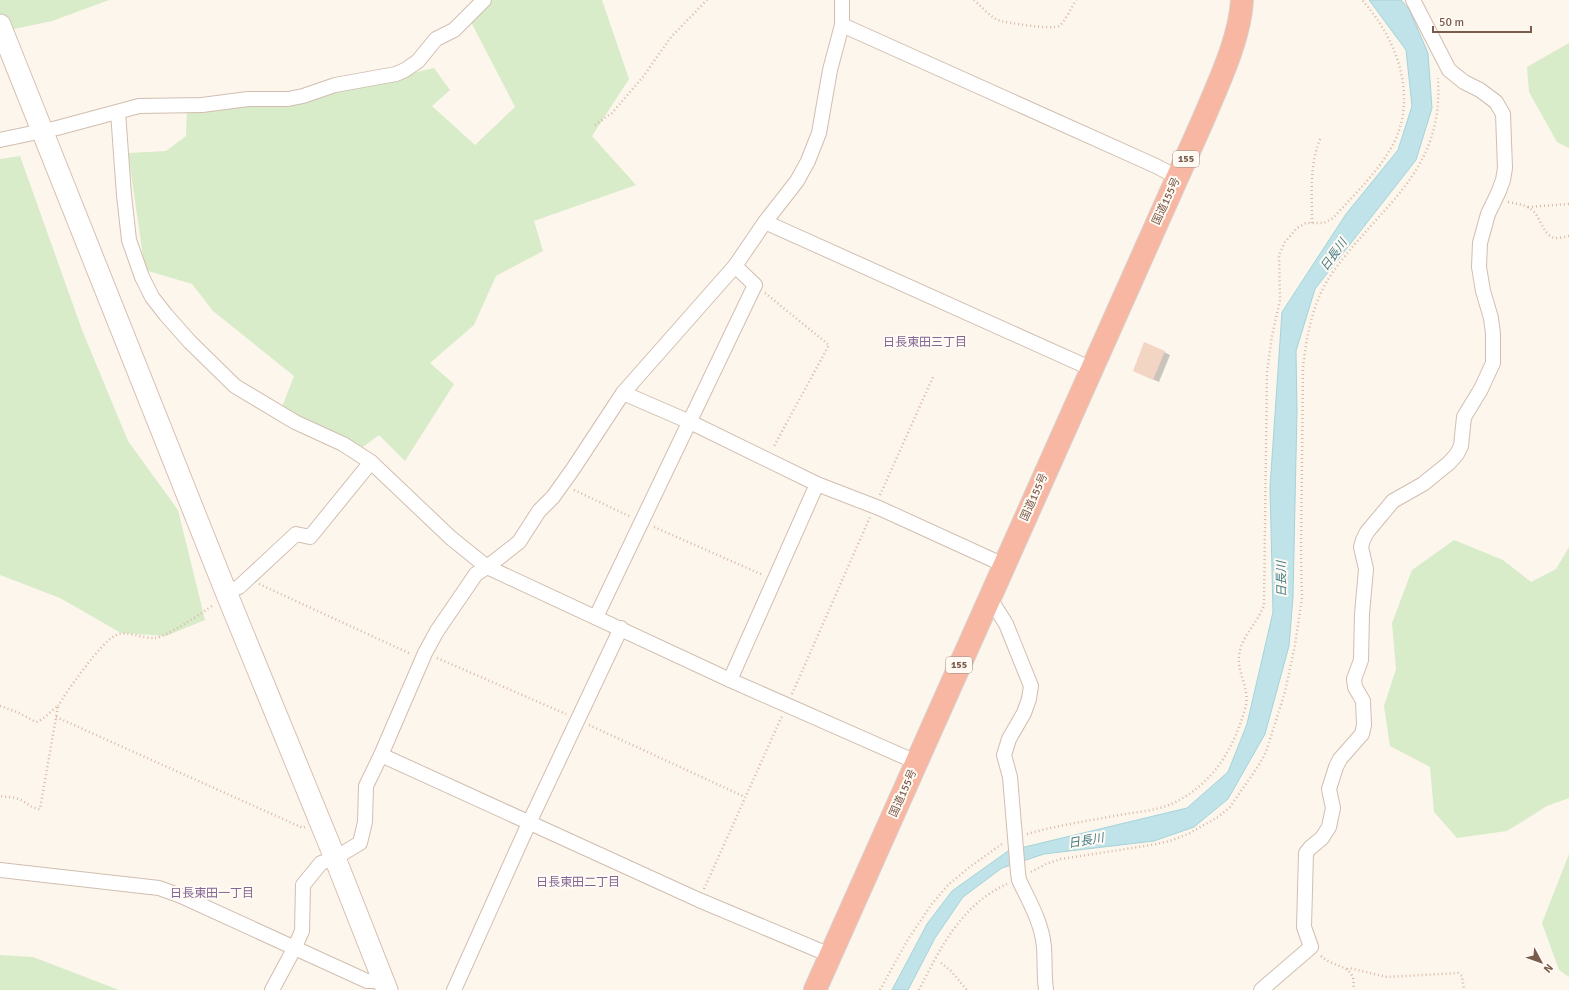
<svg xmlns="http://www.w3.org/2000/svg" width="1569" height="990" viewBox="0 0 1569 990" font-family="Signika,'Noto Sans JP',sans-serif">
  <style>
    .green { fill: #d8ecc9 }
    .water { fill: #bfe3e8; stroke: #a5d3da }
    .shadow { fill: #0003 }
    .building { fill: #f3d5c3 }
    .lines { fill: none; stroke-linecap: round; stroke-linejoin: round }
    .street-casing { stroke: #d1beb0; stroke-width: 16 }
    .secondary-casing { stroke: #d6c0b0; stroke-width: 23 }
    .highway-casing { stroke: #dad1cd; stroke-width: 24 }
    .path { stroke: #d9b8a5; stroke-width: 2.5; stroke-dasharray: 1 3; stroke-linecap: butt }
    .street { stroke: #fff; stroke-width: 14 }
    .secondary { stroke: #fff; stroke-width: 21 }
    .highway { stroke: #f7b7a3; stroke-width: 22 }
    .labels { text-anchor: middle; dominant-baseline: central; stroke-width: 4; stroke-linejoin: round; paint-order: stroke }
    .shield { fill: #fffaf3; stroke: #a28b7f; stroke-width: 1 }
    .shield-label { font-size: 10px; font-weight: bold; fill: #7a5c4d }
    .street-label { font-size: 11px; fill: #7a5c4d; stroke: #fffaf3 }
    .water-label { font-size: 12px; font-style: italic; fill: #437c86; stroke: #fffaf3 }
    .neighbourhood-label { font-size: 12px; fill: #846695; stroke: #fffaf3 }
  </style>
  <rect width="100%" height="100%" fill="#fdf6ec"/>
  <g class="green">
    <polygon points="0,0 109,0 52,21 0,32"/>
    <polygon points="492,0 602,0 629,79 592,136 636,185 534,221 543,251 496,276 474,325 430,363 454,384 405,461 379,435 363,447 282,407 294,376 213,311 192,284 145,270 128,153 166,151 186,136 187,107 305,98 434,68 450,90 432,106 475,145 515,107 471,22"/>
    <polygon points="1569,43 1569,148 1557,142 1529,92 1527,67"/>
    <polygon points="20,156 82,330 128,441 178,510 205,620 166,636 121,633 60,598 0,575 0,159"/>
    <polygon points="1454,540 1503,560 1531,582 1556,569 1569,547 1569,798 1547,806 1507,831 1457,838 1434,812 1430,767 1390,746 1384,706 1396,669 1392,623 1412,570"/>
    <polygon points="1569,854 1569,977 1559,970 1542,923"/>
    <polygon points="0,955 33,957 119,990 0,990"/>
  </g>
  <polygon class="water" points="1369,0 1401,0 1409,9 1428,53 1432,108 1416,160 1315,289 1296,351 1297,410 1293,597 1289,646 1265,734 1228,799 1194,827 1154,841 1044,854 1002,868 963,897 935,938 908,990 892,990 927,924 952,891 1008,851 1187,808 1228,772 1247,724 1273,612 1270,487 1282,312 1346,214 1398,150 1412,106 1406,50"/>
  <polygon class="shadow" points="1164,352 1170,355 1159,382 1134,371"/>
  <polygon class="building" points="1144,342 1165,351 1153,380 1133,371"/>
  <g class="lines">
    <g class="street-casing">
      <g id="street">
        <polyline points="842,25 1156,166 1177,177"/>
        <polyline points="118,112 124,195 129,240 142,277 152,297 166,315 190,342 235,386 295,422 343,444 371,462 451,538 487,567 730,680 916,762"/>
        <polyline points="0,140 57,128 139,106 202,105 248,99 288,99 303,96 335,85 396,74 405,70 418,61 436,39 454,30 484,0"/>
        <polyline points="765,222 1092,369"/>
        <polyline points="623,393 690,422 817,484 879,508 1004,565"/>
        <polyline points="226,592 239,587 296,534 310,537 371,462"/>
        <path d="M989 597 1006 624 1031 686 1029 699 1024 713 1009 739 1004 755 1010 777 1018 873 1019 880C1029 901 1042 923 1044 947 1045 961 1044 976 1046 990"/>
        <polyline points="596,617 755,285 735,266"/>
        <polyline points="730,680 817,484"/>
        <polyline points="381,755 699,900 830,955"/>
        <polyline points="0,870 159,888 181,896 367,981 384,981"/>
        <polyline points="272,990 294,949 302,931 303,885 321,863 335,858 360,843 365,822 366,786 381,755 425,653 437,631 476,574 487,567 519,542 539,511 553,497 573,469 623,393 735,266 765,222 797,181 808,161 819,133 830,70 842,25 842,0"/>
        <polyline points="454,990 529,823 621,628"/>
        <polyline points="1261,990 1311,947 1304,927 1306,853 1310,848 1322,838 1329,827 1333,808 1329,789 1336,767 1340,759 1362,734 1364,725 1363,701 1355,687 1354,679 1361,660 1362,614 1366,569 1361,547 1363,540 1367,532 1393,501 1423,484 1449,463 1457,454 1461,446 1464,417 1481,389 1493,363 1493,334 1491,318 1483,291 1479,267 1480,243 1488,214 1499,191 1503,180 1505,168 1503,114 1496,102 1480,90 1464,82 1449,70 1413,0"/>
      </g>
    </g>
    <g class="secondary-casing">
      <polyline id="secondary" points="0,25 226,592 335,858 387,990"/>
    </g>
    <g class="highway-casing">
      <path id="highway" d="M815 990 1203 120C1218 84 1240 39 1242 0"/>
    </g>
    <g class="path">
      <path d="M974 0C981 6 989 16 998 20 1006 23 1053 30 1059 26 1065 22 1072 6 1076 0"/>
      <polyline points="595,125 612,113 643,77 671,37 707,0"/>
      <path d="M1508 202C1517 204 1525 204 1532 210 1541 217 1543 237 1556 238 1560 238 1565 237 1569 236"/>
      <polyline points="1528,207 1569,204"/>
      <path d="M1312 223C1312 194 1309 164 1321 137"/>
      <polyline points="765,293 829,345 773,448"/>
      <polyline points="574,490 631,517"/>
      <polyline points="880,495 933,377"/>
      <polyline points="654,527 763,575"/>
      <polyline points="259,584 411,654"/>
      <polyline points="437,658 566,714"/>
      <polyline points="792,694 870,517"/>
      <path d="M0 706 17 712 36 722C44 720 50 711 58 706L40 809C32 809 26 802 19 799 13 797 6 797 0 796"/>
      <path d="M58 706C67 691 101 642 116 635 125 630 144 639 155 638 164 638 204 612 213 605"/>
      <polyline points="56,717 303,828 305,827"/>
      <polyline points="589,725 745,797"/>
      <path d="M1027 834C1059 825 1092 820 1125 814 1139 812 1156 810 1169 805 1211 787 1233 751 1245 709 1251 690 1237 674 1239 656 1241 636 1258 623 1264 605L1267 372 1272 336 1280 300 1279 255 1285 242 1297 228 1306 223H1324L1333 218C1353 196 1375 175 1390 150 1420 100 1398 40 1362 0"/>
      <path d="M1031 872 1046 864 1061 859 1151 845 1170 841 1188 834 1218 817 1230 807 1259 765 1266 752 1285 692 1295 645 1302 598 1301 554 1303 367C1307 333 1313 300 1333 272 1381 204 1444 173 1438 78"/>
      <polyline points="704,889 782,716"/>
      <path d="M1321 956C1335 969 1358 964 1353 990"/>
      <polyline points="941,963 951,971 967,990"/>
      <polyline points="1347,969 1349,968 1387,977 1458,973 1462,976 1464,990"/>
      <polyline points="880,990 907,941 931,905 948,885 971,866 1002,844"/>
      <path d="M919 990C940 948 962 904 1007 884"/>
    </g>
    <use href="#street" class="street"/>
    <use href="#secondary" class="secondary"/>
    <use href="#highway" class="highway"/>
  </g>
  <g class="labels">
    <g class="shield">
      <rect x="1173" y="151" width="26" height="16" rx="3"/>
      <rect x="946" y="657" width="26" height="16" rx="3"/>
    </g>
    <g class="shield-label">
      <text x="1186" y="159">155</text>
      <text x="959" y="665">155</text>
    </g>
    <g class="street-label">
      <text transform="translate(1166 201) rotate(-65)">国道155号</text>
      <text transform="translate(1034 497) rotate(-66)">国道155号</text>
      <text transform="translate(903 793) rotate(-66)">国道155号</text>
    </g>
    <g class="water-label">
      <text transform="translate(1334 255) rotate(-54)">日長川</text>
      <text transform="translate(1282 579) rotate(-91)">日長川</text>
      <text transform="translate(1086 841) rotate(-10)">日長川</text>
    </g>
    <g class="neighbourhood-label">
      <text x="925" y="342">日長東田三丁目</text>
      <text x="578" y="882">日長東田二丁目</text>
      <text x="212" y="893">日長東田一丁目</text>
    </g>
  </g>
  <g transform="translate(1541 962) rotate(131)" stroke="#fffaf3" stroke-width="3" paint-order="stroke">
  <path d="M0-3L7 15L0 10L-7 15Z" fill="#7a5c4d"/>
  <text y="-6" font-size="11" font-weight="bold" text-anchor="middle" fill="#7a5c4d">N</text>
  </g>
  <path d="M1433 26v6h98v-6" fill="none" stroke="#7a5c4d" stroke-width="2"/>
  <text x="1439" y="26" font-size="12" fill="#7a5c4d" stroke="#fffaf3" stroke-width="3" paint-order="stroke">50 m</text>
</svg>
